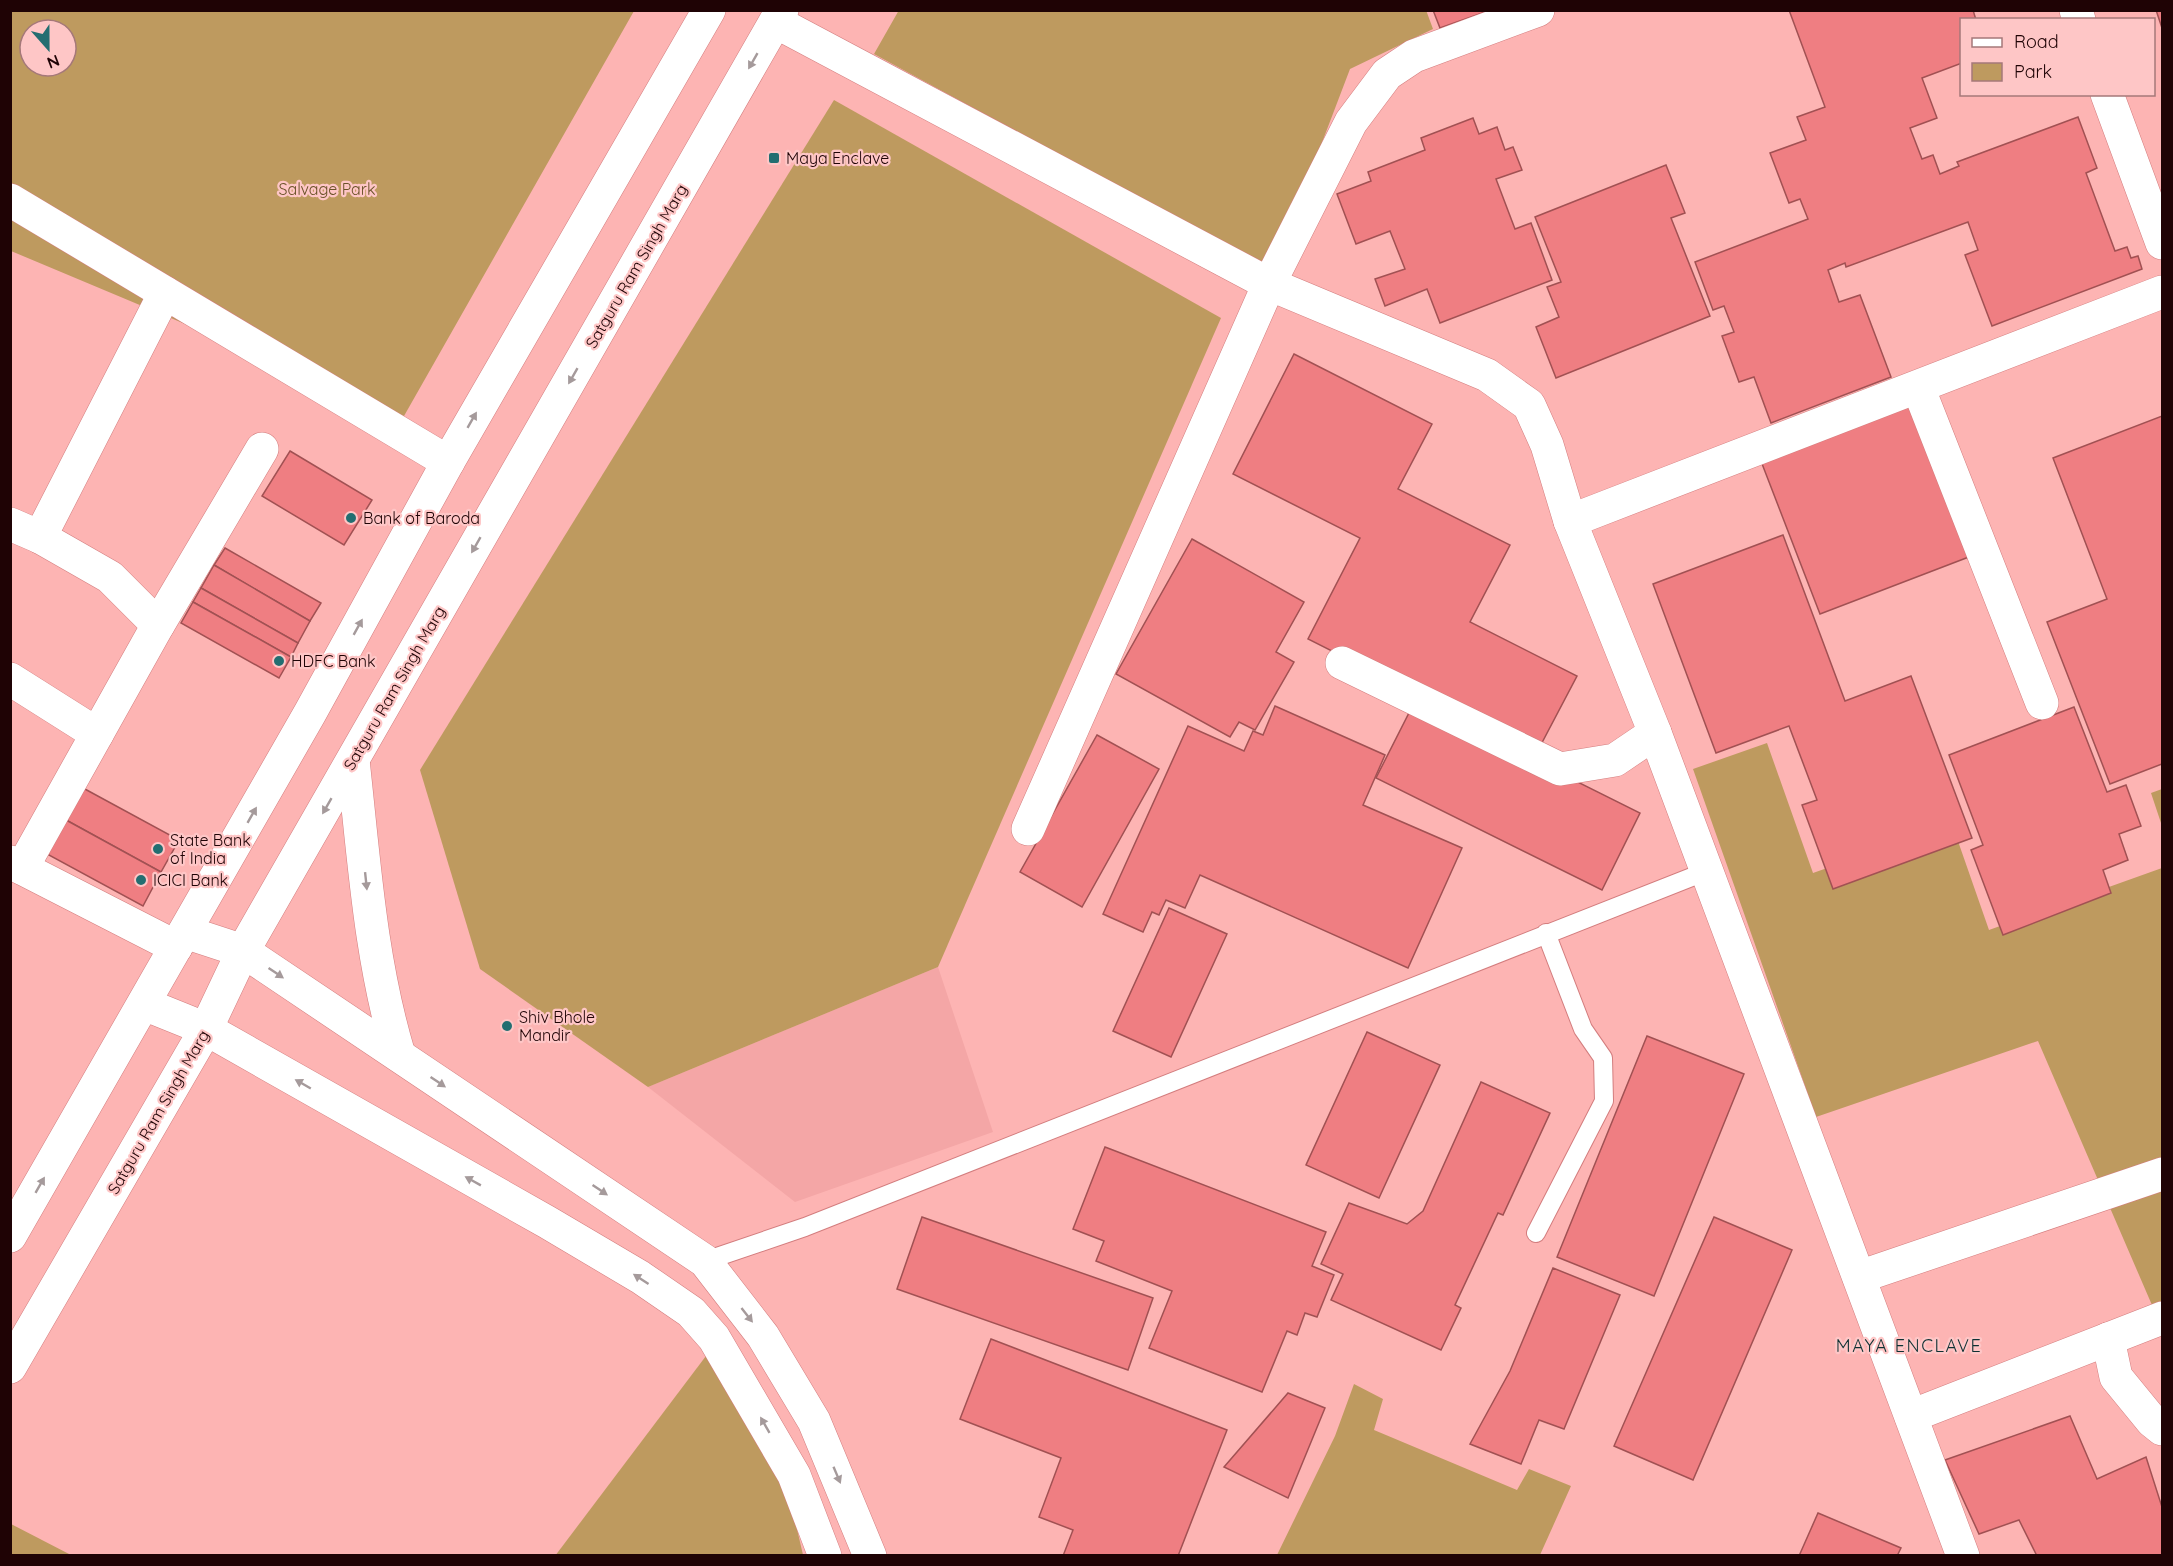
<svg xmlns="http://www.w3.org/2000/svg" width="2173" height="1566" viewBox="0 0 2173 1566" font-family="Quicksand,sans-serif">
  <style>
    .built { fill: #f4a6a6 }
    .green { fill: #be9a5f; fill-rule: evenodd }
    .building { fill: #ef7e82; stroke: #a15153; stroke-width: 1.5 }
    .lines { fill: none; stroke-linecap: round; stroke-linejoin: round }
    .lane-casing { stroke: #d37d7e; stroke-width: 20 }
    .street-casing { stroke: #d37d7e; stroke-width: 34 }
    .secondary-casing { stroke: #d37d7e; stroke-width: 34 }
    .lane { stroke: #fff; stroke-width: 18 }
    .street { stroke: #fff; stroke-width: 33 }
    .secondary { stroke: #fff; stroke-width: 33 }
    .oneway { fill: #a59a9b }
    .poi-dot { fill: #236e71; stroke: #fec6c6; stroke-width: 2 }
    .labels { text-anchor: middle; dominant-baseline: central; stroke-width: 4.5; stroke-linejoin: round; paint-order: stroke }
    .poi-label { font-size: 16px; fill: #1f0305; stroke: #fec6c6; text-anchor: start }
    .park-label { font-size: 16px; fill: #6a5228; stroke: #fec6c6 }
    .street-label { font-size: 16px; fill: #1f0305; stroke: #fec6c6 }
    .neighbourhood-label { font-size: 18px; letter-spacing: 1.5px; fill: #0e3133; stroke: #fec6c6 }
  </style>
  <rect width="100%" height="100%" fill="#fdb4b3"/>
  <polygon class="built" points="938,967 993,1132 795,1202 648,1087"/>
  <g class="green">
    <polygon points="899,10 1426,10 1433,29 1350,69 1273,271 874,54"/>
    <path d="M10 11H634L404 416 11 251ZM30 30H66V66H30Z"/>
    <polygon points="834,100 1221,318 938,967 648,1087 480,969 420,770"/>
    <polygon points="1767,743 1813,873 1952,824 1989,930 2162,868 2162,1317 2158,1319 2038,1041 1816,1117 1693,769"/>
    <polygon points="2162,789 2162,826 2151,793"/>
    <polygon points="712,1348 770,1412 803,1555 555,1556"/>
    <polygon points="1354,1384 1383,1399 1374,1430 1517,1490 1529,1469 1571,1486 1540,1555 1277,1555 1335,1436"/>
    <polygon points="11,1524 71,1555 11,1555"/>
  </g>
  <g class="building">
    <polygon points="1433,10 1491,10 1440,28"/>
    <polygon points="1789,10 1973,10 1976,20 1962,20 1962,63 1922,78 1937,118 1910,128 1922,159 1933,155 1940,174 1959,166 1957,162 2078,117 2097,168 2086,173 2115,251 2127,247 2131,258 2138,256 2142,269 1992,326 1965,255 1978,250 1968,222 1846,267 1845,263 1828,270 1839,302 1860,295 1891,377 1771,423 1754,377 1739,382 1722,336 1734,332 1724,306 1713,310 1695,262 1808,219 1800,199 1789,203 1770,153 1806,140 1797,117 1825,107"/>
    <polygon points="2156,10 2162,10 2162,28"/>
    <polygon points="1473,118 1479,134 1497,127 1505,150 1513,147 1522,170 1496,179 1515,229 1531,223 1552,280 1440,323 1427,289 1385,306 1375,279 1405,269 1390,231 1356,244 1337,194 1371,181 1368,172 1425,150 1421,138"/>
    <polygon points="1666,165 1685,213 1671,218 1710,316 1556,378 1536,327 1559,317 1547,287 1561,282 1535,217"/>
    <polygon points="1294,354 1432,424 1398,489 1510,545 1470,622 1577,676 1536,754 1308,639 1360,538 1233,474"/>
    <polygon points="1913,397 1974,555 1820,614 1759,456"/>
    <polygon points="2162,416 2162,764 2110,784 2047,622 2107,599 2053,458"/>
    <polygon points="290,451 372,500 344,545 262,496"/>
    <polygon points="1783,535 1845,701 1911,676 1972,838 1833,889 1802,805 1817,800 1789,726 1716,753 1653,584"/>
    <polygon points="1192,539 1304,602 1276,652 1294,662 1255,730 1239,722 1230,737 1116,674"/>
    <polygon points="225,548 321,603 310,621 214,565"/>
    <polygon points="214,565 310,621 298,643 201,588"/>
    <polygon points="201,588 298,643 291,657 193,602"/>
    <polygon points="193,602 291,657 279,678 181,623"/>
    <polygon points="1415,701 1640,813 1602,890 1376,778"/>
    <polygon points="1275,706 1385,755 1363,805 1462,848 1408,968 1200,875 1185,908 1166,900 1159,915 1152,912 1143,932 1103,914 1188,726 1244,751 1253,731 1263,735"/>
    <polygon points="2074,707 2107,792 2126,785 2141,826 2119,834 2128,860 2103,870 2111,893 2003,935 1971,850 1983,845 1949,755"/>
    <polygon points="1097,735 1159,769 1082,907 1020,872"/>
    <polygon points="83,788 179,840 161,872 66,820"/>
    <polygon points="66,820 161,872 143,906 47,854"/>
    <polygon points="1169,908 1227,934 1171,1057 1113,1031"/>
    <polygon points="1367,1032 1440,1065 1379,1198 1306,1165"/>
    <polygon points="1647,1036 1744,1074 1654,1296 1557,1257"/>
    <polygon points="1481,1082 1550,1113 1503,1215 1498,1213 1455,1305 1461,1308 1441,1350 1331,1300 1343,1274 1321,1264 1349,1203 1407,1224 1423,1211"/>
    <polygon points="1105,1147 1326,1232 1312,1266 1334,1275 1317,1317 1305,1313 1297,1335 1287,1331 1262,1392 1149,1348 1172,1291 1096,1261 1104,1241 1073,1229"/>
    <polygon points="922,1217 1153,1298 1128,1370 897,1289"/>
    <polygon points="1714,1217 1792,1250 1693,1480 1614,1446"/>
    <polygon points="1553,1268 1620,1295 1564,1429 1539,1420 1521,1464 1470,1444 1510,1371"/>
    <polygon points="991,1339 1227,1430 1178,1556 1063,1556 1073,1530 1039,1517 1061,1458 960,1419"/>
    <polygon points="1288,1393 1325,1408 1288,1498 1224,1467"/>
    <polygon points="2070,1416 2097,1479 2146,1457 2162,1507 2162,1556 2037,1556 2019,1520 1979,1534 1945,1460"/>
    <polygon points="1818,1513 1901,1548 1897,1556 1799,1556"/>
  </g>
  <g class="lines">
    <g class="lane-casing">
      <g id="lane">
        <polyline points="1536,1233 1604,1101 1603,1058 1583,1029 1546,933"/>
        <polyline points="705,1261 805,1227 1707,871"/>
      </g>
    </g>
    <g class="street-casing">
      <g id="street">
        <polyline points="2076,10 2079,20"/>
        <polyline points="776,22 1269,284 1487,375 1529,405 1547,445 1570,521 1655,733 1963,1556"/>
        <polyline points="2107,94 2162,243"/>
        <polyline points="10,200 448,462"/>
        <polyline points="1918,387 2042,703"/>
        <polyline points="1570,521 2162,292"/>
        <polyline points="10,524 40,537 110,577 158,625"/>
        <polyline points="40,537 165,293"/>
        <polyline points="1342,663 1560,769 1615,760 1655,733"/>
        <polyline points="10,679 97,734"/>
        <polyline points="1028,829 1269,284 1351,122 1387,74 1414,56 1538,10"/>
        <polyline points="10,862 176,947"/>
        <polyline points="22,868 158,625 262,449"/>
        <polyline points="1859,1277 2162,1174"/>
        <polyline points="2108,1339 2116,1377 2152,1421 2162,1429"/>
        <polyline points="1911,1416 2162,1318"/>
      </g>
    </g>
    <g class="secondary-casing">
      <g id="secondary">
        <path d="M353 760C364 859 370 959 399 1055"/>
        <polyline points="185,932 243,951 705,1261 763,1336 814,1421 870,1556"/>
        <polyline points="144,1004 206,1029 547,1222 640,1277 691,1312 714,1338 794,1475 825,1556"/>
        <polyline points="10,1236 310,713 448,462 709,10"/>
        <polyline points="10,1367 206,1029 243,951 782,10"/>
      </g>
    </g>
    <use href="#lane" class="lane"/>
    <use href="#street" class="street"/>
    <use href="#secondary" class="secondary"/>
  </g>
  <defs><path id="oneway-solid" d="M-6-.8H1V-3.2L6.5 0L1 3.2V.8H-6Z" transform="scale(1.5)"/></defs>
  <g class="oneway">
    <use href="#oneway-solid" transform="translate(753 61) rotate(120)"/>
    <use href="#oneway-solid" transform="translate(573 376) rotate(120)"/>
    <use href="#oneway-solid" transform="translate(472 420) rotate(-60)"/>
    <use href="#oneway-solid" transform="translate(476 545) rotate(120)"/>
    <use href="#oneway-solid" transform="translate(358 627) rotate(-61)"/>
    <use href="#oneway-solid" transform="translate(327 806) rotate(120)"/>
    <use href="#oneway-solid" transform="translate(252 815) rotate(-60)"/>
    <use href="#oneway-solid" transform="translate(366 881) rotate(84)"/>
    <use href="#oneway-solid" transform="translate(276 973) rotate(34)"/>
    <use href="#oneway-solid" transform="translate(438 1082) rotate(34)"/>
    <use href="#oneway-solid" transform="translate(303 1084) rotate(-150)"/>
    <use href="#oneway-solid" transform="translate(473 1181) rotate(-151)"/>
    <use href="#oneway-solid" transform="translate(40 1185) rotate(-60)"/>
    <use href="#oneway-solid" transform="translate(600 1190) rotate(34)"/>
    <use href="#oneway-solid" transform="translate(641 1279) rotate(-147)"/>
    <use href="#oneway-solid" transform="translate(747 1315) rotate(52)"/>
    <use href="#oneway-solid" transform="translate(765 1425) rotate(-120)"/>
    <use href="#oneway-solid" transform="translate(837 1475) rotate(67)"/>
  </g>
  <g class="poi-dot">
    <rect x="768" y="152" width="12" height="12" rx="3"/>
    <circle cx="351" cy="518" r="6"/>
    <circle cx="279" cy="661" r="6"/>
    <circle cx="158" cy="849" r="6"/>
    <circle cx="141" cy="880" r="6"/>
    <circle cx="507" cy="1026" r="6"/>
  </g>
  <g class="labels">
    <g class="poi-label">
      <text x="786" y="158">Maya Enclave</text>
      <text x="363" y="518">Bank of Baroda</text>
      <text x="291" y="661">HDFC Bank</text>
      <text x="170" y="840">State Bank<tspan x="170" dy="18">of India</tspan></text>
      <text x="153" y="880">ICICI Bank</text>
      <text x="519" y="1017">Shiv Bhole<tspan x="519" dy="18">Mandir</tspan></text>
    </g>
    <g class="park-label">
      <text x="327" y="189">Salvage Park</text>
    </g>
    <g class="street-label">
      <text transform="translate(636 266) rotate(-60)">Satguru Ram Singh Marg</text>
      <text transform="translate(394 688) rotate(-60)">Satguru Ram Singh Marg</text>
      <text transform="translate(158 1112) rotate(-60)">Satguru Ram Singh Marg</text>
    </g>
    <g class="neighbourhood-label">
      <text x="1909" y="1345">MAYA ENCLAVE</text>
    </g>
  </g>
  <rect width="2173" height="1566" fill="none" stroke="#1f0305" stroke-width="24"/>
  <rect x="1960" y="18" width="195" height="78" fill="#fec6c6" stroke="#a57879" stroke-width="1.5"/>
  <rect x="1972" y="38" width="30" height="9" fill="#ffffff" stroke="#a57879" stroke-width="1.5"/>
  <text x="2014" y="48" font-size="18" fill="#1f0305">Road</text>
  <rect x="1972" y="63" width="30" height="18" fill="#be9a5f" stroke="#a57879" stroke-width="1.5"/>
  <text x="2014" y="78" font-size="18" fill="#1f0305">Park</text>
  <g transform="translate(48 48) rotate(159)"><circle r="28" fill="#fec6c6" stroke="#a57879" stroke-width="1.5"/>
  <path d="M0-4.5L10 22L0 15L-10 22Z" fill="#236e71"/>
  <text y="-9" font-size="16" font-weight="bold" text-anchor="middle" fill="#1f0305">N</text>
  </g>
</svg>
